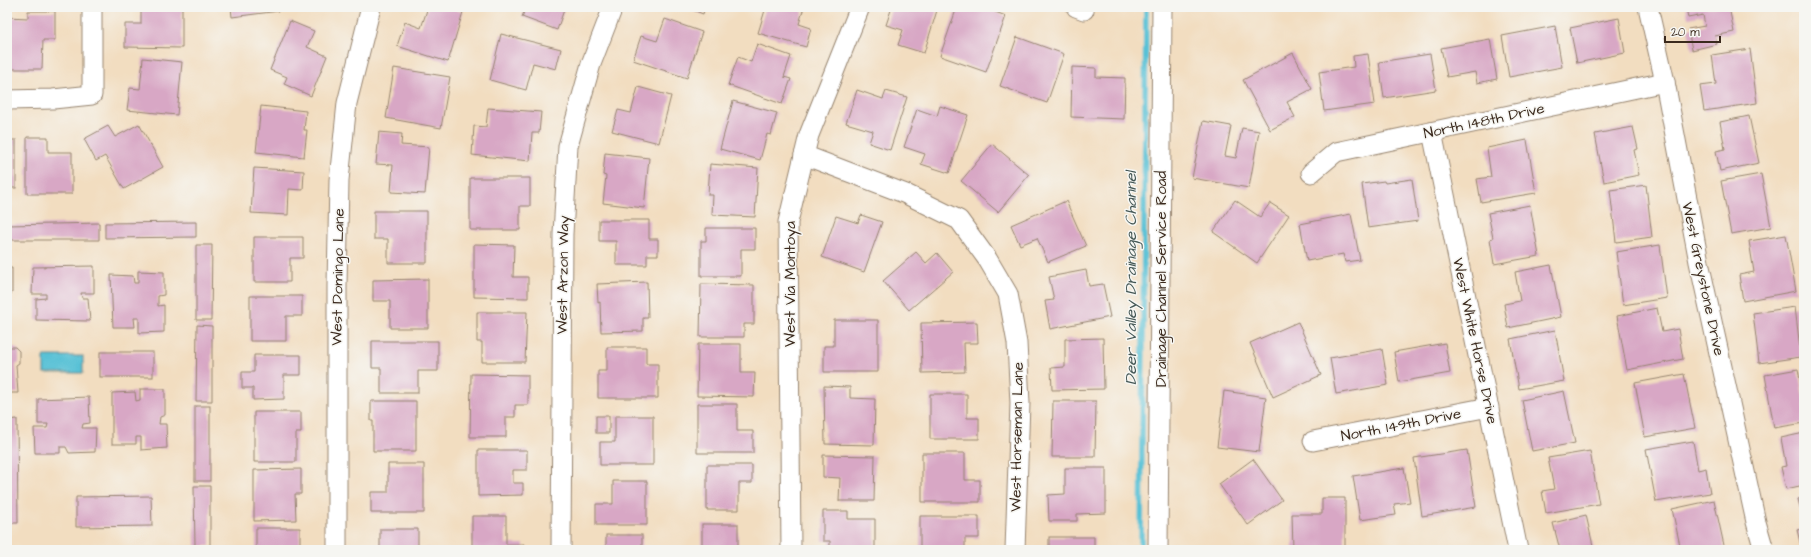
<svg xmlns="http://www.w3.org/2000/svg" width="1811" height="557" viewBox="0 0 1811 557" font-family="'Architects Daughter',sans-serif">
  <style>
    .water { fill: #59c1d6; stroke: #4a767a }
    .lines { fill: none; stroke-linecap: round; stroke-linejoin: round }
    .stream { stroke: #59c1d6; stroke-width: 5.5 }
    .building { fill: #d8a7c5 }
    .minor-casing { stroke: #96846f; stroke-width: 21 }
    .minor { stroke: #fff; stroke-width: 19 }
    .labels { text-anchor: middle; dominant-baseline: central; stroke-width: 3; stroke-linejoin: round; paint-order: stroke }
    .street-label { font-size: 15px; fill: #3b2a1e; stroke: #f6f6f2 }
    .water-label { font-size: 16px; font-style: italic; fill: #445755; stroke: #f6f6f2 }
  </style>
  <rect width="100%" height="100%" fill="#f6f6f2"/>
  <filter id="ink" filterUnits="userSpaceOnUse"><feTurbulence type="fractalNoise" baseFrequency=".025" numOctaves="2"/><feDisplacementMap in="SourceGraphic" scale="8" xChannelSelector="R" yChannelSelector="G"/><feConvolveMatrix kernelMatrix="1 2 1 2 8 2 1 2 1" color-interpolation-filters="sRGB"/></filter>
  <filter id="wash" filterUnits="userSpaceOnUse"><feTurbulence type="fractalNoise" baseFrequency=".012" numOctaves="4" result="noise"/><feDisplacementMap in="SourceGraphic" scale="16" xChannelSelector="R" yChannelSelector="G"/><feGaussianBlur stdDeviation="0.9" result="paint"/><feColorMatrix in="noise" values="0 0 0 0 0 0 0 0 0 0 0 0 0 0 0 0 0 1.4 0 .05"/><feComposite in="paint" operator="in"/></filter>
  <g filter="url(#wash)">
    <rect width="100%" height="100%" fill="#f2ddc0"/>
    <rect class="water" x="44" y="356" width="39" height="17"/>
    <g class="lines">
      <polyline class="stream" points="1141,550 1146,7"/>
    </g>
    <g id="blocks">
      <g class="building">
        <polygon points="141,7 182,7 182,48 125,47 125,24 141,24"/>
        <polygon points="231,7 279,7 279,11 232,17"/>
        <polygon points="428,7 446,7 463,12 448,62 397,46 405,22 421,28"/>
        <polygon points="526,7 565,7 557,30 522,17"/>
        <polygon points="685,7 705,7 703,14"/>
        <polygon points="766,7 804,7 799,24 811,28 806,47 758,33"/>
        <polygon points="892,7 938,7 924,53 898,45 903,30 886,25"/>
        <polygon points="957,7 982,7 1006,16 986,72 940,56"/>
        <polygon points="1686,7 1729,7 1734,32 1715,36 1717,44 1692,50 1688,29 1705,26 1703,15 1688,18"/>
        <polygon points="28,11 55,11 55,40 43,40 42,69 7,69 7,17 28,18"/>
        <polygon points="1619,18 1625,53 1577,63 1570,28"/>
        <polygon points="665,19 702,32 687,78 633,60 641,36 657,41"/>
        <polygon points="290,21 314,31 307,47 327,56 311,96 284,84 287,77 270,70"/>
        <polygon points="1555,26 1562,67 1509,77 1502,36"/>
        <polygon points="501,34 561,49 556,69 533,63 526,90 490,80"/>
        <polygon points="1017,37 1064,54 1047,103 1000,86"/>
        <polygon points="1490,39 1497,79 1477,83 1475,72 1447,77 1441,48"/>
        <polygon points="757,44 791,56 784,77 791,79 782,104 728,85 738,57 751,62"/>
        <polygon points="1750,49 1757,103 1704,111 1700,86 1716,84 1712,55"/>
        <polygon points="1293,53 1312,89 1287,102 1295,117 1270,130 1243,80"/>
        <polygon points="1368,54 1375,104 1324,111 1319,72 1354,67 1353,56"/>
        <polygon points="1430,54 1436,90 1384,98 1379,62"/>
        <polygon points="143,58 182,62 177,115 127,110 130,88 140,89"/>
        <polygon points="1072,67 1096,68 1096,77 1125,78 1124,119 1071,117"/>
        <polygon points="394,68 450,77 441,128 386,118"/>
        <polygon points="638,87 671,96 659,143 612,131 618,110 631,113"/>
        <polygon points="857,90 883,99 886,91 907,97 890,150 869,143 873,131 846,123"/>
        <polygon points="733,101 777,113 771,135 767,134 760,160 720,149"/>
        <polygon points="261,106 306,111 304,130 307,130 304,157 256,152"/>
        <polygon points="940,106 968,115 949,173 921,164 925,154 904,147 917,109 937,116"/>
        <polygon points="488,108 541,112 539,133 532,133 530,161 472,155 474,126 486,127"/>
        <polygon points="1749,116 1759,163 1720,171 1716,151 1725,149 1720,122"/>
        <polygon points="1203,121 1231,126 1225,156 1236,158 1242,128 1259,131 1249,188 1192,178"/>
        <polygon points="139,124 163,167 124,189 105,156 96,161 84,139 108,126 115,137"/>
        <polygon points="1633,127 1638,149 1634,150 1639,175 1604,182 1595,134"/>
        <polygon points="379,132 402,134 401,145 429,147 425,194 391,192 393,165 376,164"/>
        <polygon points="27,137 48,137 48,152 72,152 72,194 27,194"/>
        <rect x="7" y="140" width="9" height="48"/>
        <polygon points="1527,140 1536,193 1481,202 1477,179 1491,177 1487,148"/>
        <polygon points="992,144 1029,175 998,212 961,181"/>
        <polygon points="605,153 649,158 644,208 603,203 606,176 603,175"/>
        <polygon points="710,164 758,168 755,217 712,215 713,195 708,195"/>
        <polygon points="254,168 304,171 303,190 289,189 288,215 251,213"/>
        <polygon points="1761,174 1771,227 1731,234 1721,181"/>
        <polygon points="470,178 530,178 530,206 520,206 520,230 470,230"/>
        <polygon points="1412,179 1418,221 1368,228 1362,184 1384,181 1385,183"/>
        <polygon points="1646,185 1652,237 1616,242 1610,190"/>
        <polygon points="1235,200 1260,217 1270,203 1289,215 1257,263 1213,232"/>
        <polygon points="1066,201 1086,246 1048,262 1037,238 1020,245 1011,225"/>
        <polygon points="1530,205 1539,256 1494,264 1490,239 1493,238 1488,213"/>
        <polygon points="374,211 427,211 427,263 388,263 388,239 374,239"/>
        <polygon points="1351,214 1360,260 1345,262 1343,254 1307,261 1300,224"/>
        <polygon points="861,215 882,222 864,272 822,257 836,216 858,223"/>
        <polygon points="599,220 649,220 649,239 658,239 658,255 647,255 647,265 616,265 616,241 599,241"/>
        <polygon points="196,222 196,237 105,238 105,223"/>
        <polygon points="99,223 99,240 9,240 8,225"/>
        <polygon points="706,228 755,228 755,249 741,249 741,276 701,276 701,241 706,241"/>
        <polygon points="1786,235 1796,291 1743,301 1739,275 1754,272 1749,241"/>
        <polygon points="254,237 303,237 303,258 290,258 290,282 254,282"/>
        <polygon points="474,244 514,245 513,277 528,277 528,298 474,297"/>
        <polygon points="196,245 212,245 211,320 196,320"/>
        <polygon points="1660,245 1667,298 1623,305 1616,252"/>
        <polygon points="916,252 926,263 937,253 953,272 909,310 883,281"/>
        <polygon points="1551,265 1561,317 1508,328 1504,304 1520,301 1515,272"/>
        <polygon points="94,266 94,293 81,293 82,298 88,298 90,321 36,320 36,299 46,298 46,294 32,294 33,267"/>
        <polygon points="7,268 12,268 12,293 7,294"/>
        <polygon points="1086,270 1089,286 1103,284 1110,317 1050,329 1045,301 1054,300 1049,277"/>
        <polygon points="138,271 164,272 164,295 158,296 158,306 164,305 164,332 139,333 139,318 134,318 135,327 113,327 111,275 133,276 134,283 138,283"/>
        <polygon points="428,279 428,328 390,328 390,301 373,301 373,280"/>
        <polygon points="647,282 648,318 643,318 643,331 601,332 600,302 598,303 597,284"/>
        <polygon points="701,284 754,285 754,324 744,324 744,337 700,337"/>
        <polygon points="250,296 302,296 302,316 286,316 286,341 250,341"/>
        <polygon points="1795,307 1801,357 1759,363 1753,313"/>
        <polygon points="1657,308 1662,332 1678,329 1683,359 1627,370 1617,316"/>
        <polygon points="477,312 527,312 525,362 482,362 482,342 477,342"/>
        <polygon points="834,320 878,320 878,372 824,372 824,346 834,346"/>
        <polygon points="977,322 978,343 964,343 965,372 922,373 921,323"/>
        <polygon points="1298,322 1321,375 1273,397 1250,343"/>
        <polygon points="197,325 212,326 212,401 196,401"/>
        <polygon points="1555,330 1564,381 1519,389 1510,339"/>
        <polygon points="1103,338 1104,389 1052,390 1051,368 1065,367 1065,339"/>
        <polygon points="372,341 438,341 438,371 418,371 418,393 381,393 381,368 372,368"/>
        <polygon points="1445,343 1450,373 1399,382 1394,352"/>
        <polygon points="698,344 741,344 741,373 755,373 754,397 697,396"/>
        <polygon points="7,347 15,347 19,351 19,363 16,365 18,393 10,393 9,401 7,401"/>
        <polygon points="607,347 646,347 646,364 658,364 658,398 598,398 598,371 607,371"/>
        <polygon points="1382,349 1388,385 1336,394 1330,358"/>
        <rect x="100" y="352" width="53" height="25"/>
        <polygon points="254,355 301,355 301,375 284,375 284,399 253,400 253,388 242,388 242,372 254,372"/>
        <polygon points="1798,369 1804,401 1804,423 1774,428 1765,375"/>
        <polygon points="471,374 528,375 528,405 515,405 515,417 506,417 506,437 470,437"/>
        <polygon points="1684,374 1695,428 1645,437 1635,383"/>
        <polygon points="824,386 850,387 850,398 875,399 874,445 825,444"/>
        <polygon points="140,389 165,389 165,415 160,417 159,424 166,424 167,448 141,450 141,437 136,437 136,444 112,444 112,393 135,392 136,401 140,400"/>
        <polygon points="1224,391 1266,397 1259,452 1217,447"/>
        <polygon points="1564,391 1575,443 1532,451 1522,400"/>
        <polygon points="930,394 967,394 967,418 979,418 979,439 930,439"/>
        <polygon points="89,397 90,423 83,424 82,428 96,428 95,452 69,453 66,447 60,447 60,453 35,453 34,428 47,428 48,424 38,424 38,399"/>
        <polygon points="371,401 416,401 416,451 373,451 373,421 371,421"/>
        <polygon points="1053,401 1096,401 1095,457 1052,457"/>
        <polygon points="697,404 737,404 737,431 753,431 753,453 697,453"/>
        <rect x="195" y="406" width="15" height="75"/>
        <polygon points="254,412 301,412 301,433 296,433 296,462 254,462"/>
        <rect x="596" y="416" width="13" height="17"/>
        <polygon points="615,416 653,416 653,465 600,465 600,442 615,442"/>
        <polygon points="17,419 18,523 7,523 7,420"/>
        <polygon points="1804,433 1804,485 1786,489 1781,467 1786,466 1781,438"/>
        <polygon points="1693,441 1698,470 1706,468 1710,493 1656,502 1646,449"/>
        <polygon points="478,450 527,450 527,470 513,470 513,483 523,483 523,495 478,496"/>
        <polygon points="1467,450 1476,507 1422,516 1414,458"/>
        <polygon points="1590,451 1599,504 1546,513 1542,491 1554,489 1548,458"/>
        <polygon points="922,453 965,453 965,480 980,480 980,502 922,502"/>
        <polygon points="823,455 875,456 874,501 839,501 840,478 823,477"/>
        <polygon points="1253,459 1282,500 1248,525 1219,484"/>
        <polygon points="388,464 424,464 424,513 371,513 371,492 388,492"/>
        <polygon points="707,465 752,465 752,483 739,483 739,510 707,510"/>
        <polygon points="1065,468 1106,468 1106,513 1077,514 1077,521 1049,521 1048,495 1065,494"/>
        <polygon points="1404,468 1410,502 1394,504 1396,515 1360,520 1353,476"/>
        <polygon points="301,469 301,494 295,494 296,520 254,521 254,470"/>
        <polygon points="613,481 647,481 647,525 596,525 596,504 613,504"/>
        <polygon points="194,486 210,486 210,546 195,546"/>
        <polygon points="151,496 152,526 76,527 76,497"/>
        <polygon points="1804,497 1804,520 1803,520 1798,499"/>
        <polygon points="1322,498 1345,498 1345,550 1293,550 1292,514 1322,514"/>
        <polygon points="1714,500 1725,550 1681,550 1672,509"/>
        <polygon points="823,511 848,511 848,519 875,519 875,550 830,550 830,541 823,541"/>
        <polygon points="1586,515 1594,550 1560,550 1553,523"/>
        <polygon points="472,516 506,516 506,544 524,544 524,550 472,550"/>
        <polygon points="920,516 979,516 979,538 965,538 965,550 920,550"/>
        <rect x="702" y="524" width="36" height="26"/>
        <polygon points="256,528 300,528 300,549 256,550"/>
        <polygon points="380,529 418,529 418,548 430,548 430,550 380,550"/>
        <polygon points="1804,529 1804,550 1802,550 1797,530"/>
        <rect x="606" y="535" width="36" height="15"/>
        <rect x="1049" y="537" width="45" height="13"/>
      </g>
    </g>
  </g>
  <g filter="url(#ink)">
    <use href="#blocks" fill-opacity="0" stroke="#96846f" stroke-width="1"/>
    <g class="lines">
      <g class="minor-casing">
        <g id="minor">
          <polyline points="1076,7 1084,10"/>
          <polyline points="1648,7 1665,82 1699,262 1756,522 1764,550"/>
          <polyline points="7,100 53,99 92,95 92,7"/>
          <polyline points="1432,132 1518,550"/>
          <polyline points="804,155 906,194 959,220 988,260 1008,294 1017,343 1020,403 1015,550"/>
          <polyline points="1311,173 1336,152 1665,82"/>
          <polyline points="1313,441 1489,407"/>
          <polyline points="337,550 337,286 339,180 347,103 371,7"/>
          <polyline points="561,550 563,234 568,146 591,64 613,7"/>
          <polyline points="791,550 788,222 809,135 860,7"/>
          <polyline points="1158,550 1162,7"/>
        </g>
      </g>
      <use href="#minor" class="minor"/>
    </g>
  </g>
  <g class="labels">
    <g class="street-label">
      <text transform="translate(1484 121) rotate(-12)">North 148th Drive</text>
      <text transform="translate(563 275) rotate(-89)">West Arzon Way</text>
      <text transform="translate(338 277) rotate(-89)">West Domingo Lane</text>
      <text transform="translate(1161 279) rotate(-90)">Drainage Channel Service Road</text>
      <text transform="translate(1703 279) rotate(78)">West Greystone Drive</text>
      <text transform="translate(790 284) rotate(-90)">West Via Montoya</text>
      <text transform="translate(1475 341) rotate(78)">West White Horse Drive</text>
      <text transform="translate(1401 425) rotate(-11)">North 149th Drive</text>
      <text transform="translate(1017 437) rotate(-89)">West Horseman Lane</text>
    </g>
    <g class="water-label">
      <text transform="translate(1131 278) rotate(-90)">Deer Valley Drainage Channel</text>
    </g>
  </g>
  <rect width="1811" height="557" fill="none" stroke="#f6f6f2" stroke-width="24"/>
  <path d="M1665 36v6h55v-6" fill="none" stroke="#3b2a1e" stroke-width="2"/>
  <text x="1671" y="36" font-size="12" fill="#3b2a1e" stroke="#f6f6f2" stroke-width="3" paint-order="stroke">20 m</text>
</svg>
